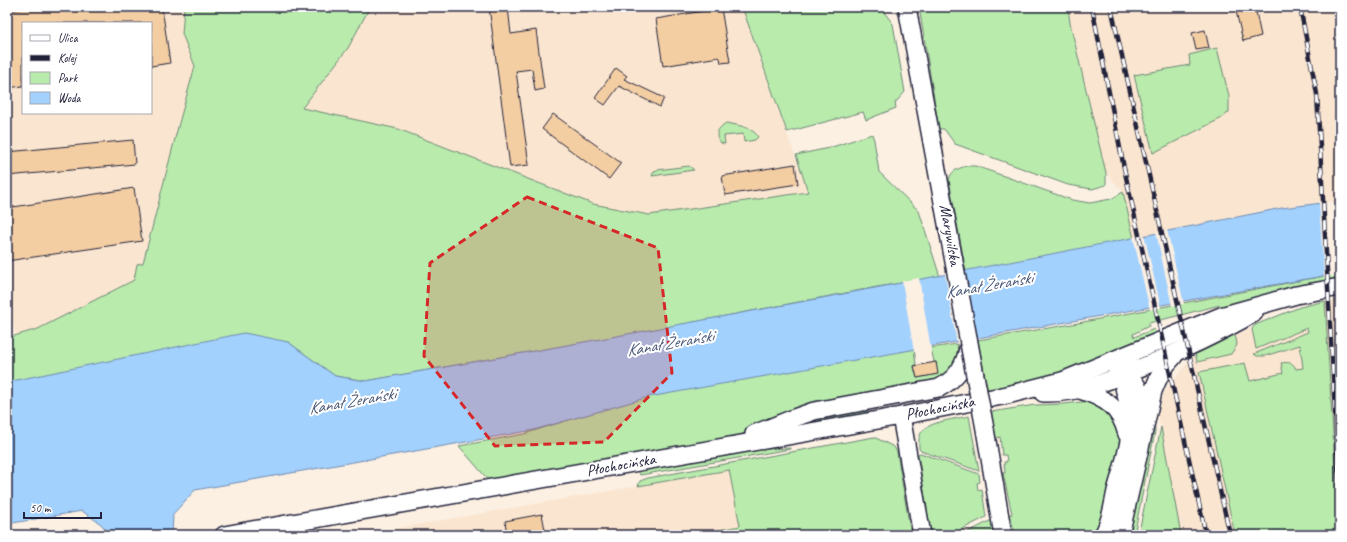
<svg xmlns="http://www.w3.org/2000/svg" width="1347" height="542" viewBox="0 0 1347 542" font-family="Caveat,sans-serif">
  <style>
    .built { fill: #fae6d0; fill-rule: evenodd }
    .green { fill: #b8ebac; stroke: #6d8674 }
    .water { fill: #a3d1fe; stroke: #6f8bb0 }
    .pier { fill: #fcf0e3 }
    .building { fill: #f4cea3; stroke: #22223b }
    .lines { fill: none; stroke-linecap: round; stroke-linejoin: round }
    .secondary-casing { stroke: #22223b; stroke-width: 20 }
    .secondary { stroke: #fff; stroke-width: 17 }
    .rail-casing { stroke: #22223b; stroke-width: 4.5 }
    .rail { stroke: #fff; stroke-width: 3; stroke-dasharray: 9; stroke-linecap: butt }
    .secondary-bridge-casing { stroke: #22223b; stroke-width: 20; stroke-linecap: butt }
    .secondary-bridge { stroke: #fff; stroke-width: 17 }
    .marked { fill: #d62828; fill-opacity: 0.2; stroke: #d62828; stroke-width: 3; stroke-dasharray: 8 5; stroke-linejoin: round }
    .labels { text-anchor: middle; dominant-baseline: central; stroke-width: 4; stroke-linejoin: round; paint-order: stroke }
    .street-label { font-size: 16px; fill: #22223b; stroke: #fff }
    .water-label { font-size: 17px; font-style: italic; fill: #495776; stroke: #fff }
  </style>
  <rect width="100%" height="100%" fill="#fcf0e3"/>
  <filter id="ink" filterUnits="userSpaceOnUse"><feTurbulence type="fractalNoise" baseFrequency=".025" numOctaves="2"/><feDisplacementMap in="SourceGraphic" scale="8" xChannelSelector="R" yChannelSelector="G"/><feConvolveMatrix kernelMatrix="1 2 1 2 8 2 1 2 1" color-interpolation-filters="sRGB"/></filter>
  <g filter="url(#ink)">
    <g class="built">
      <path d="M7 7H184L182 34 195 66 179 123 142 264H137L134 280 38 329 16 335 12 323 7 320ZM23 23H151V113H23Z"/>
      <polygon points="370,7 742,7 808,192 649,215 593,204 302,107 348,48"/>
      <polygon points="1068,7 1340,7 1340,205 1322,203 1282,208 1134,239 1123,192 1106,173 1070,23"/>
      <polygon points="1340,299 1340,535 1181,535 1158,415 1163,394 1167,388 1192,357 1231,337 1300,307"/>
      <polygon points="729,470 740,526 691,535 358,535"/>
    </g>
    <g class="green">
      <polygon points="184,7 370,7 348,48 302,108 398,129 593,204 649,215 808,192 796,155 829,148 872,134 874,140 879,172 919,211 940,277 877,287 632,334 366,381 335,376 288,342 7,382 7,338 38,329 134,280 137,264 143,263 179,123 195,66 182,34"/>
      <polygon points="742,7 883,7 884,12 893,24 905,92 895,103 896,108 866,120 863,112 787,132"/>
      <polygon points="919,7 1068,7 1070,23 1106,173 1106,185 1092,189 1068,185 955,144 944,129 939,129"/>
      <polygon points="1217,48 1229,96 1229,112 1222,118 1153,153 1134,75 1190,65 1189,55"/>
      <path d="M726 123C737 125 753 127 758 137L755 140 744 142 743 134 724 136 725 144 721 143C713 135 718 128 726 123Z"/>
      <polygon points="689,166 694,170 652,176 654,171 657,170"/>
      <path d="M966 166H975L984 169 1072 200 1090 203 1111 199 1123 192 1134 239 966 272 949 180C951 171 957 169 966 166Z"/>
      <polygon points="1340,273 1340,278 1287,288 1221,309 1220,305 1149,323 1149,326 1133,334 1134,337 1154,329 1156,337 1091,365 988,393 978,340 1078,323"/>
      <path d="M1325 301 1339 535H1235L1199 372 1245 363 1250 381 1283 373 1281 363C1289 362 1293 362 1296 369L1303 368 1300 345 1265 356H1257L1254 354 1308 332 1307 328 1256 349 1252 329 1255 325 1300 307Z"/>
      <polygon points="1233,334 1236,338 1237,345 1231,354 1197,362 1194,348"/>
      <path d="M957 344C960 359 950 370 940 381L784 417 730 439 490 482 459 446 524 434 609 407 608 405 706 385 914 348 916 365 914 366 917 378 937 374 936 362H934L931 348Z"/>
      <polygon points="1098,400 1109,408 1123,436 1098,535 1016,535 1009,515 1012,514 1003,473 1005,473 1004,462 1007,462 1006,455 1002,455 1000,437 996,438 991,412 1035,405 1064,404"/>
      <polygon points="1153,404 1155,432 1134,535 1126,535"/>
      <polygon points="887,406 866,410 867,414 786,428 804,418"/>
      <path d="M969 416 979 471 921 451 919 449C919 443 918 438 921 433 928 421 957 419 969 416Z"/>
      <polygon points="1161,427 1181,535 1163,535 1163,533 1146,535 1140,527"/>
      <polygon points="874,437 894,447 897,452 911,535 815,535 815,533 803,535 691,535 740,526 729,470 638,486 640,481 648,478"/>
      <polygon points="790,448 790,449 640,475 638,470 745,450"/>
      <polygon points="920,453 979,474 980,482 977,483 978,490 982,489 986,517 951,535 931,535 918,454"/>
      <polygon points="992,520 994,535 962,535"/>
    </g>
    <path class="water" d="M1322 203 1340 205V273L649 397 534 430 195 490 173 514 172 535H110L101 524 82 511 7 524V382L244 333 288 342 335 376 366 381C672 327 977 270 1282 208Z"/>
    <g class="pier">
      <polygon points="1319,201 1335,202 1339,275 1324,278"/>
      <polygon points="1337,203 1340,203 1340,254"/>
      <polygon points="1167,230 1184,304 1172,306 1156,232"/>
      <polygon points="1144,234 1161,308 1150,310 1133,237"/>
      <polygon points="965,270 978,340 957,344 945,274"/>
      <polygon points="919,278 931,349 914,352 902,281"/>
      <polygon points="174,530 174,535 147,535"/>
    </g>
    <g class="building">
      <polygon points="32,7 162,7 170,63 151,66 151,23 23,23 23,86 7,88 7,11"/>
      <polygon points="489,7 508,7 511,34 536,30 544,89 535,91 532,69 516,71 529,165 510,167"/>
      <polygon points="1235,7 1255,7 1261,36 1243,41"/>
      <polygon points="721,8 730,62 721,63 720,58 719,57 663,66 656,19"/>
      <polygon points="1205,30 1209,48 1196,50 1192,33"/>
      <polygon points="616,68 627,76 624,79 664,98 660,107 619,86 605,105 595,98"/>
      <polygon points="553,114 621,163 609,179 542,129"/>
      <polygon points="133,140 135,164 7,176 7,152"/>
      <polygon points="795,164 798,184 725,195 722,176"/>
      <polygon points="134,188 142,241 7,261 7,208"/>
      <polygon points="936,362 938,374 917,378 914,366"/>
      <polygon points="542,514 546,535 507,535 505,521"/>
    </g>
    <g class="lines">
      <g class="secondary-casing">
        <g id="secondary">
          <path d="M1117 372C1141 379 1141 395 1143 417"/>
          <path d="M1080 390C1105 398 1120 407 1127 434"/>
          <path d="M1043 393C1077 394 1106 382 1137 369 1177 353 1216 335 1254 313"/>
          <polyline points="901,416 922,535"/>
          <polyline points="985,429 1003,535"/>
          <path d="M754 434 794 418 814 411 939 388C958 378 966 364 969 343L907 7"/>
          <polyline points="224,535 901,416 1007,395 1062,381 1221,316 1296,295 1340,287"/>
          <path d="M1103 535C1111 522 1113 505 1116 491 1122 470 1132 439 1131 419 1130 396 1118 390 1127 365"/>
          <path d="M1120 535 1153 391C1159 376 1163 367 1174 356"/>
        </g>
      </g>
      <use href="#secondary" class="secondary"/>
      <g class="rail-casing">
        <g id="rail">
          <polyline points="1092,7 1124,168 1206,535"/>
          <polyline points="1111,7 1230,535"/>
          <polyline points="1300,7 1317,94 1340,499"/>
        </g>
      </g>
      <use href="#rail" class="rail"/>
      <g class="secondary-bridge-casing">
        <polyline id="secondary-bridge" points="969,343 985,429"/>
      </g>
      <use href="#secondary-bridge" class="secondary-bridge"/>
    </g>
  </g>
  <path class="marked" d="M527 197 658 248 672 373 604 442 495 446 424 356 430 263Z"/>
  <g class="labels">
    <g class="street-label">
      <text transform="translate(950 235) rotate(80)">Marywilska</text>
      <text transform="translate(940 408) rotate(-11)">Płochocińska</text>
      <text transform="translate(621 465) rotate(-10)">Płochocińska</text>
    </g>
    <g class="water-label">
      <text transform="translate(989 285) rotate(-10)">Kanał Żerański</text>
      <text transform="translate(670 343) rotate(-10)">Kanał Żerański</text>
      <text transform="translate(352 401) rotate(-10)">Kanał Żerański</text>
    </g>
  </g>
  <rect width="1347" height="542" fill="none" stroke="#fff" stroke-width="24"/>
  <rect x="12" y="12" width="1323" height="518" fill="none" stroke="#22223b" stroke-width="1.5" filter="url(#ink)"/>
  <rect x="22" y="22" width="130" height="92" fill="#ffffff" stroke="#a7a7b1"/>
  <rect x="30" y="35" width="20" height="6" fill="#ffffff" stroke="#a7a7b1"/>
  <text x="58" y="42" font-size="12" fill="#22223b">Ulica</text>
  <rect x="30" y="55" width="20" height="6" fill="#22223b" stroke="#a7a7b1"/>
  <text x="58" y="62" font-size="12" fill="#22223b">Kolej</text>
  <rect x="30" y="72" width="20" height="12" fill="#b8ebac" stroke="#a7a7b1"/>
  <text x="58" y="82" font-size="12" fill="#22223b">Park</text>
  <rect x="30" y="92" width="20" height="12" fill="#a3d1fe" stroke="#a7a7b1"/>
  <text x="58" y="102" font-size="12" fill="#22223b">Woda</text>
  <path d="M24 512v6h77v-6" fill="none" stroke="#22223b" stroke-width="2"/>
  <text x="30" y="512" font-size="12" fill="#22223b" stroke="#ffffff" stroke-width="3" paint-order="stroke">50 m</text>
</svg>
